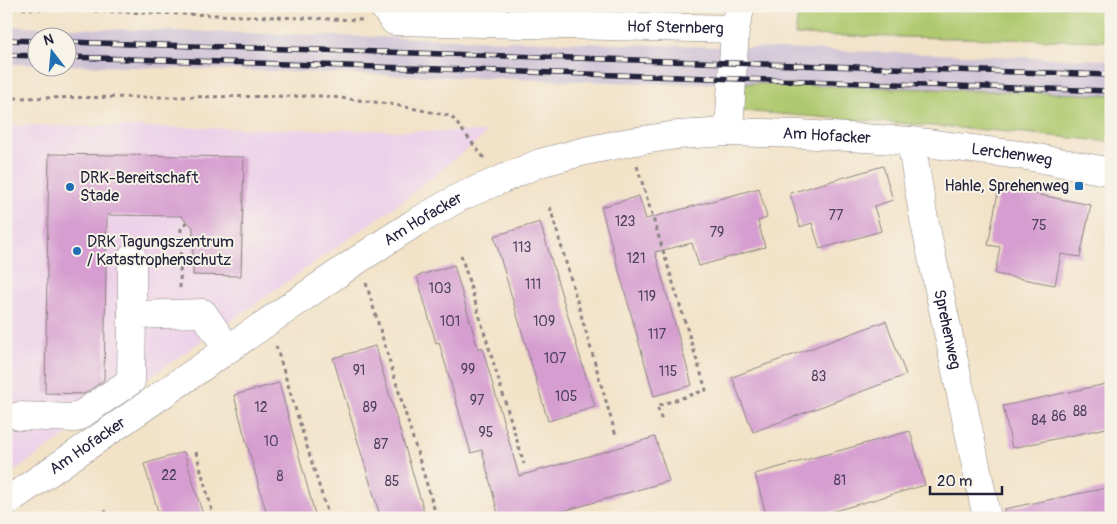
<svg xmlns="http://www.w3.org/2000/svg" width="1117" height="524" viewBox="0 0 1117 524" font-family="Pangolin,sans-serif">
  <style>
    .built { fill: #edd1e9 }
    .industrial { fill: #ccbfd4 }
    .green { fill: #b0c96f; stroke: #697655 }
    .building { fill: #d59dd0 }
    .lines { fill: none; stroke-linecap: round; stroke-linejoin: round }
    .minor-casing { stroke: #8a8281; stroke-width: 29 }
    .path { stroke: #8a8281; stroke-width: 3; stroke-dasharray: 4 4; stroke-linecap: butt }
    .minor { stroke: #fff; stroke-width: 28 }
    .rail-casing { stroke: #22223b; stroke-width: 5.5 }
    .rail { stroke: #f7f3e8; stroke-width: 4; stroke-dasharray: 11; stroke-linecap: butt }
    .poi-dot { fill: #1f6fb2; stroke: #f7f3e8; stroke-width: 2 }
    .labels { text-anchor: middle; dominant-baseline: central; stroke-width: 4; stroke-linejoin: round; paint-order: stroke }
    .number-label { font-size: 14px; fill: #4f4160 }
    .street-label { font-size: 16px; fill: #22223b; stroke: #f7f3e8 }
    .poi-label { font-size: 16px; fill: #22223b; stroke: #f7f3e8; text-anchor: start }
  </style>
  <rect width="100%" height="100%" fill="#f7f3e8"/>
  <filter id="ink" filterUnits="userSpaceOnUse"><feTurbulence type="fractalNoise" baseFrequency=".02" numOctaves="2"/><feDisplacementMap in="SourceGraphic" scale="10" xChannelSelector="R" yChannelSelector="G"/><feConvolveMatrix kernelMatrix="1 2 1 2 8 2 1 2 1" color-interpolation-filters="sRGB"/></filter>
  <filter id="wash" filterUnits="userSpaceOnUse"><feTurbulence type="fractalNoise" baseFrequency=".0096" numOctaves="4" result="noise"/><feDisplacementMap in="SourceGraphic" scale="20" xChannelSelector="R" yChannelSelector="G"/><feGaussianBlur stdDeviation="1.12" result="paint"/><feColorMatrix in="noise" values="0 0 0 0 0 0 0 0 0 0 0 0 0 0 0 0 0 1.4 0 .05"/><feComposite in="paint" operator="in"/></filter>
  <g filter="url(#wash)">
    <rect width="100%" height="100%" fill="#f2e2c7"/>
    <polygon class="built" points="6,125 488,132 403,201 6,477"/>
    <polygon class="industrial" points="6,26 753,48 1111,60 1111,95 745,83 678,84 68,65 68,38 38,38 37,64 6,64"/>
    <g class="green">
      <polygon points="799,6 1111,6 1111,41 795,35"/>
      <polygon points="745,83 1111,95 1111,142 1024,133 741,111"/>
    </g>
    <g id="blocks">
      <g class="building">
        <polygon points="49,154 244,157 241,276 193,275 193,227 181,216 107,215 104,380 84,394 45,393"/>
        <polygon points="883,166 893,200 874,206 881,231 820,249 812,223 800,227 790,193"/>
        <polygon points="999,187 1091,205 1080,257 1061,254 1055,285 995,274 1000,247 988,245"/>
        <polygon points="759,188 767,218 758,221 765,247 699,266 692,243 655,252 692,385 654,396 601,207 639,196 646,219"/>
        <polygon points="540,222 595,407 548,421 494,236"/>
        <polygon points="454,265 478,349 482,347 519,476 655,437 669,481 539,518 499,518 482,450 471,453 439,342 436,343 417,276"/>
        <polygon points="886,321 906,375 753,432 732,377"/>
        <polygon points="375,346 386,383 426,518 381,518 377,506 333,358"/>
        <polygon points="279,383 298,452 316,518 268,518 243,430 234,395"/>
        <polygon points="1106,384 1111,407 1111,427 1012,448 1003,406"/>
        <polygon points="910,431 925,485 810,518 767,518 755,474"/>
        <polygon points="184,452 204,518 160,518 144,464"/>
        <polygon points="1111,487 1111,518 1005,518 1004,509"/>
      </g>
    </g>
  </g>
  <g filter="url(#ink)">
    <use href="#blocks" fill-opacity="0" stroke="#8a8281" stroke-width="1"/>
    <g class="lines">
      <g class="minor-casing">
        <g id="minor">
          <path id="s1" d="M383 6 394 21 735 29"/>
          <polyline points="729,132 735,29 741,6"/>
          <path id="s2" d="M911 141 923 214 987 518"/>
          <polyline points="132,315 132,257"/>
          <polyline points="19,416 76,418 131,381 132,315 203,313 228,349"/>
          <path id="s3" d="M6 502 359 259 413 224 460 197 540 163 585 151 630 142 677 135 729 132 800 134 911 141 1027 156 1111 172"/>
        </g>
      </g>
      <g class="path">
        <polyline points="6,8 363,20"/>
        <polyline points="6,98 324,96 390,104 451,116 485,159"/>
        <polyline points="637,166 706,390 657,406 662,421"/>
        <polyline points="550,207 616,436"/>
        <polyline points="461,255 524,464"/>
        <polyline points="366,283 437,518"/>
        <polyline points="180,288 181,229 187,221"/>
        <polyline points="276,346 329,518"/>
        <polyline points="196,452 214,518"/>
        <polyline points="105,510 107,518"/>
      </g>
      <use href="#minor" class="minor"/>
      <g class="rail-casing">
        <g id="rail">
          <polyline points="6,40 38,41"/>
          <polyline points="68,42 1111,75"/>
          <polyline points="6,55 38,56"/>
          <polyline points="68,57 1111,91"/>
        </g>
      </g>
      <use href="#rail" class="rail"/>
    </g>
  </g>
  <g class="poi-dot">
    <rect x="1074" y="181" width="10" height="10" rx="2.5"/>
    <circle cx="70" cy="187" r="5"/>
    <circle cx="77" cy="251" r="5"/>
  </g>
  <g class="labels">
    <g class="number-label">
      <text x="836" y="215">77</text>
      <text x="625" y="221">123</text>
      <text x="1039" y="225">75</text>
      <text x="717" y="232">79</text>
      <text x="522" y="247">113</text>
      <text x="636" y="258">121</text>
      <text x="533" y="284">111</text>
      <text x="440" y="288">103</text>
      <text x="647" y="296">119</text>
      <text x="450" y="321">101</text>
      <text x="544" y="321">109</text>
      <text x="657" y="334">117</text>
      <text x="555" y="358">107</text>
      <text x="468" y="369">99</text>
      <text x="359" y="370">91</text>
      <text x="668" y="371">115</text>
      <text x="819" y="376">83</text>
      <text x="566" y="396">105</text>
      <text x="477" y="400">97</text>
      <text x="261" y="407">12</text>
      <text x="370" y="407">89</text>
      <text x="1080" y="411">88</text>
      <text x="1059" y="416">86</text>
      <text x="1039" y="420">84</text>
      <text x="486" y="432">95</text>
      <text x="271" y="441">10</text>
      <text x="381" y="444">87</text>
      <text x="169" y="475">22</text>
      <text x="280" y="476">8</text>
      <text x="840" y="480">81</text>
      <text x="392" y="481">85</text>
    </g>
    <g class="street-label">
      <text stroke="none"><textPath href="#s1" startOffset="300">Hof Sternberg</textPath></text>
      <text stroke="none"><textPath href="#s3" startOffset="924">Am Hofacker</textPath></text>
      <text stroke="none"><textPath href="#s3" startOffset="1110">Lerchenweg</textPath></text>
      <text stroke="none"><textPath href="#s3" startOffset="504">Am Hofacker</textPath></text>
      <text stroke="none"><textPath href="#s2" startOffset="192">Sprehenweg</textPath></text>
      <text stroke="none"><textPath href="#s3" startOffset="99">Am Hofacker</textPath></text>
    </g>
    <g class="poi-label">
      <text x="80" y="178">DRK-Bereitschaft<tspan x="80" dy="18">Stade</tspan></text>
      <text x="1069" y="186" text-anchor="end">Hahle, Sprehenweg</text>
      <text x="87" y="242">DRK Tagungszentrum<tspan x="87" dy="18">/ Katastrophenschutz</tspan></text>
    </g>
  </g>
  <rect width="1117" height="524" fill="none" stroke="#f7f3e8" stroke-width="25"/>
  <g transform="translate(52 52) rotate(344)"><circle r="24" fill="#f7f3e8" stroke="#a29fa3"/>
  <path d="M0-4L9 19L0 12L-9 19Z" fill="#1f6fb2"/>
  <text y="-8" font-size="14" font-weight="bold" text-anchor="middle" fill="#22223b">N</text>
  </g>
  <path d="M930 486v8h72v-8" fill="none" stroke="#22223b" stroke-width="2.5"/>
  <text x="937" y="486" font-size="15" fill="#22223b" stroke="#f7f3e8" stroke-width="4" paint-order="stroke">20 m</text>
</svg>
